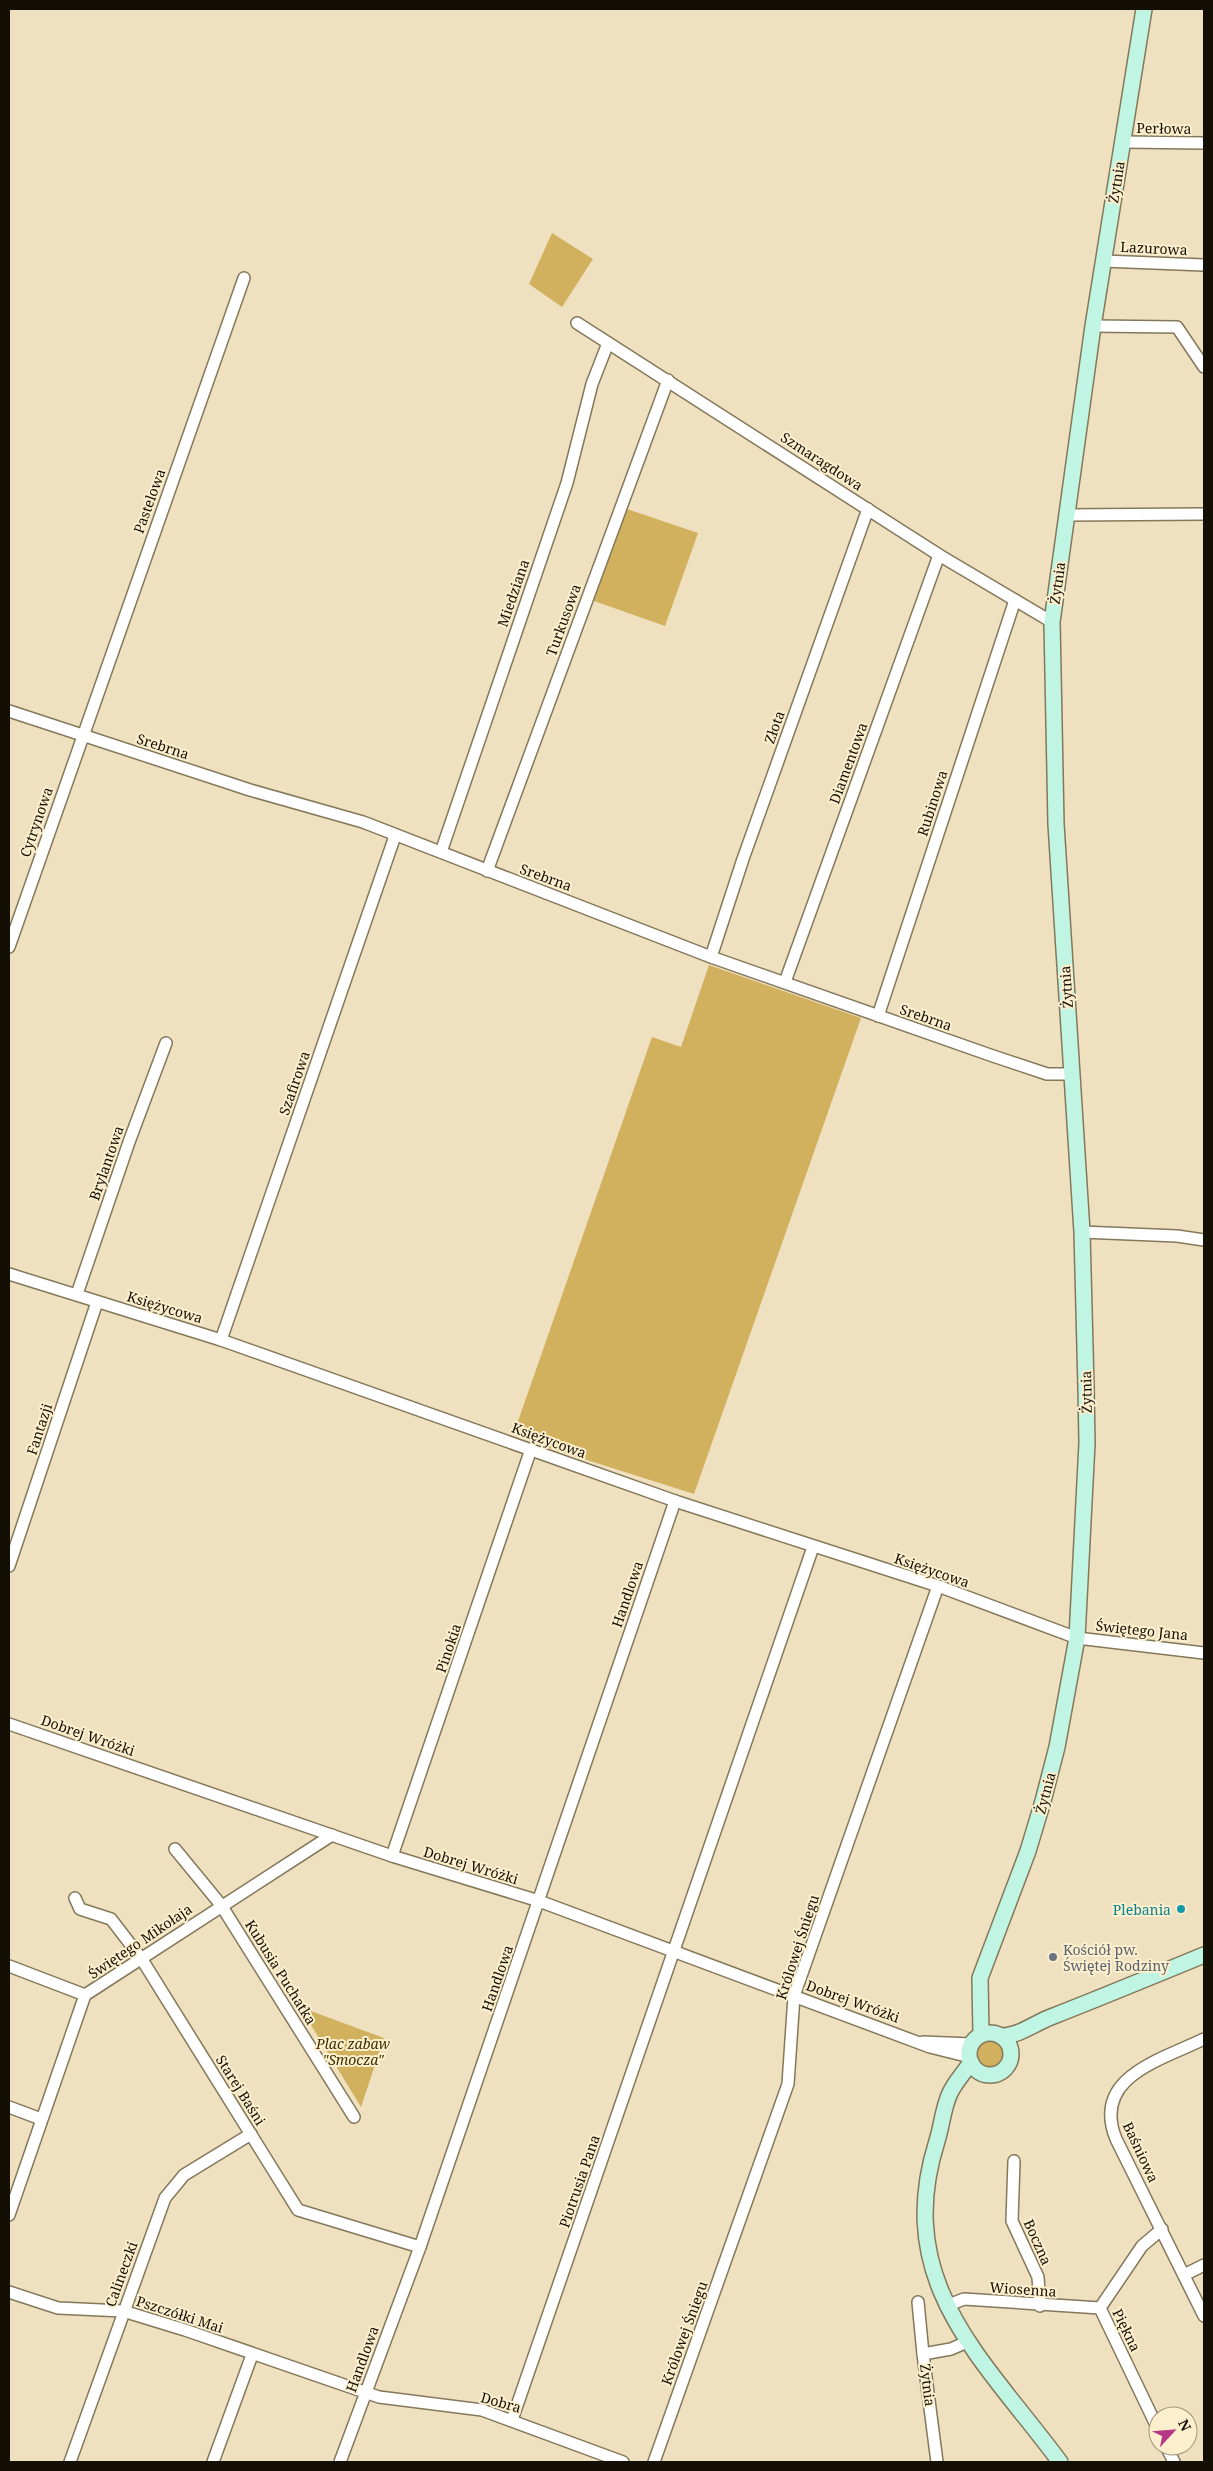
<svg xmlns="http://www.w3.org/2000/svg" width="1213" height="2471" viewBox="0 0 1213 2471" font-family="'Noto Serif',serif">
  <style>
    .green { fill: #d1b05e }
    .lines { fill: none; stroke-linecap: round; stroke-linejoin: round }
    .street-casing { stroke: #84785a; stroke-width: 14 }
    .secondary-casing { stroke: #84785a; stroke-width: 18 }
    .street { stroke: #fff; stroke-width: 11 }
    .secondary { stroke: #c0f4e3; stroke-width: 15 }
    .culture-dot { fill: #0f9aa8; stroke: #fcefcd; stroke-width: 2 }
    .worship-dot { fill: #6b7280; stroke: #fcefcd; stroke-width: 2 }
    .labels { text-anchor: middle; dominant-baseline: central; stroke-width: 4; stroke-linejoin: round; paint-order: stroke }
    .street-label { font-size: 14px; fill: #140f04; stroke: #fcefcd }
    .culture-label { font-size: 14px; fill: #0d838f; stroke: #fcefcd; text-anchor: end }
    .worship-label { font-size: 14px; fill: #5b616d; stroke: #fcefcd; text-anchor: start }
    .park-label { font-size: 14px; font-style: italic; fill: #3e2e00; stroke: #fcefcd }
  </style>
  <rect width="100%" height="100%" fill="#efe1c0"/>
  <g class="green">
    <polygon points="552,233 593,259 562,307 529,284"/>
    <polygon points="624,508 698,533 665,626 591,600"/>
    <polygon points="709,965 861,1018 694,1494 543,1446 515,1430 652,1037 681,1047"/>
    <polygon points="300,2007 384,2038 361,2107"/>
    <circle cx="990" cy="2054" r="13"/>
  </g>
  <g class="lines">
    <g class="street-casing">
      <g id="street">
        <polyline points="1123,142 1204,143"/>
        <polyline points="1103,261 1204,265"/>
        <polyline points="577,323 939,555 1052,622"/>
        <polyline points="1093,326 1177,327 1204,367"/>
        <polyline points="1066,515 1204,514"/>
        <polyline points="9,711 250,790 363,822 711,957 993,1056 1047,1074 1072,1074"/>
        <polyline points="441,852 567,483 592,384 608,343"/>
        <polyline points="487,871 668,380"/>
        <polyline points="9,947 244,278"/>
        <polyline points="711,957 743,859 868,509"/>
        <polyline points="785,982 939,555"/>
        <polyline points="878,1016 1015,600"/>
        <polyline points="1082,1232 1177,1236 1204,1240"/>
        <polyline points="9,1274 221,1340 678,1502 938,1586 1077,1638 1204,1653"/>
        <polyline points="77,1294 129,1142 166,1043"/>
        <polyline points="221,1340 395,836"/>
        <polyline points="9,1566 97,1302"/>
        <polyline points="9,1724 392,1856 539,1901 930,2047 970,2057"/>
        <polyline points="175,1849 221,1905 354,2117"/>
        <polyline points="392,1856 531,1449"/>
        <polyline points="75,1898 80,1909 111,1919 141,1958 298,2210 420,2247"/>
        <polyline points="9,1966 85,1995"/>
        <path d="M1204 2039C1161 2060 1091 2077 1116 2139L1204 2316"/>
        <polyline points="923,2042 971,2044"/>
        <polyline points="9,2107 41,2119"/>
        <polyline points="1014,2161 1012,2221 1038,2277 1040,2306"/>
        <polyline points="9,2215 85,1995 332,1835"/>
        <polyline points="1184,2275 1204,2265"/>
        <polyline points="9,2292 58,2308 123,2311 185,2330 379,2397 482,2410 623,2462"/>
        <polyline points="918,2302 923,2354"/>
        <polyline points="946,2306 964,2299 1100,2308"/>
        <polyline points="512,2420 813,1547"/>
        <polyline points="1158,2429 1100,2308 1142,2246 1162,2229"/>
        <polyline points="1166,2446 1174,2462"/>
        <polyline points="70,2462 165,2198 184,2175 251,2134"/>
        <polyline points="213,2462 252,2355"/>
        <polyline points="340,2462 420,2247 675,1501"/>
        <polyline points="654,2462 788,2084 794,1996 938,1586"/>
        <polyline points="937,2462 923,2354 951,2349 967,2342"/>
      </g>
    </g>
    <g class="secondary-casing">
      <g id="secondary">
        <circle cx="990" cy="2054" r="21"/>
        <polyline points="981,2035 980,1978 1028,1851 1043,1801 1057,1747 1077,1638 1087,1443 1086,1387 1082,1232 1056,824 1052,622 1093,326 1144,9"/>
        <path d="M1001 2036C1019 2036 1035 2023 1051 2017 1102 1997 1153 1976 1204 1955"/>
        <path d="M971 2062C964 2073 955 2082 950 2093 943 2108 942 2125 937 2141 892 2283 983 2358 1060 2462"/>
      </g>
    </g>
    <use href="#street" class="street"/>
    <use href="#secondary" class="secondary"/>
  </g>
  <circle class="culture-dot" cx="1181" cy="1909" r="5"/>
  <circle class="worship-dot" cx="1053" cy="1957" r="5"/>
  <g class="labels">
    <g class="street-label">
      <text transform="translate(1164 128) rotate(1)">Perłowa</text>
      <text transform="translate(1116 182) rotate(-81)">Żytnia</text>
      <text transform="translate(1154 248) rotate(3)">Lazurowa</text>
      <text transform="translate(822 461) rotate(33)">Szmaragdowa</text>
      <text transform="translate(149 501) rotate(-70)">Pastelowa</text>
      <text transform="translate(1057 583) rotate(-82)">Żytnia</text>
      <text transform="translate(513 593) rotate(-71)">Miedziana</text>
      <text transform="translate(563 620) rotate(-70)">Turkusowa</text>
      <text transform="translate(774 727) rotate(-70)">Złota</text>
      <text transform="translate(163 746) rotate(18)">Srebrna</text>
      <text transform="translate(848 763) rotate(-70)">Diamentowa</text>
      <text transform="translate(932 803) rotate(-72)">Rubinowa</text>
      <text transform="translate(36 822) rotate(-71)">Cytrynowa</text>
      <text transform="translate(546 877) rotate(20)">Srebrna</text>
      <text transform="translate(1066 987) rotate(-94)">Żytnia</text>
      <text transform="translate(926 1017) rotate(19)">Srebrna</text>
      <text transform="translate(294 1083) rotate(-71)">Szafirowa</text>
      <text transform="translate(106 1163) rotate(-71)">Brylantowa</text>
      <text transform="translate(165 1307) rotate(17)">Księżycowa</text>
      <text transform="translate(1086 1392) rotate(-91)">Żytnia</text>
      <text transform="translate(39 1429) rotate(-72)">Fantazji</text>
      <text transform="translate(549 1440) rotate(20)">Księżycowa</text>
      <text transform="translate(932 1570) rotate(19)">Księżycowa</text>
      <text transform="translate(627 1594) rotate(-71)">Handlowa</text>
      <text transform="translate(1142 1630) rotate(6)">Świętego Jana</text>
      <text transform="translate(448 1648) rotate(-71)">Pinokia</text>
      <text transform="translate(88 1735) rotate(19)">Dobrej Wróżki</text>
      <text transform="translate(1045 1793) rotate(-75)">Żytnia</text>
      <text transform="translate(471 1865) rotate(17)">Dobrej Wróżki</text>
      <text transform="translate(140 1941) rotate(-34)">Świętego Mikołaja</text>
      <text transform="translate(797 1947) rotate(-72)">Królowej Śniegu</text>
      <text transform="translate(281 1972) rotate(58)">Kubusia Puchatka</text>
      <text transform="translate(497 1978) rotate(-71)">Handlowa</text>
      <text transform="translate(853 2001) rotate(20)">Dobrej Wróżki</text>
      <text transform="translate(241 2090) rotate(58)">Starej Baśni</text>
      <text transform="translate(1141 2152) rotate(65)">Baśniowa</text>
      <text transform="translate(579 2181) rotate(-71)">Piotrusia Pana</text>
      <text transform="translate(1038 2242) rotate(66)">Boczna</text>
      <text transform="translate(121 2274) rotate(-70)">Calineczki</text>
      <text transform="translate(1023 2289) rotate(4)">Wiosenna</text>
      <text transform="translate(180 2314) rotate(18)">Pszczółki Mai</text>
      <text transform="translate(1127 2330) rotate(64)">Piękna</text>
      <text transform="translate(684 2333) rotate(-70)">Królowej Śniegu</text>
      <text transform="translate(362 2359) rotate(-70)">Handlowa</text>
      <text transform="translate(928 2385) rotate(83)">Żytnia</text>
      <text transform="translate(501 2402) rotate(16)">Dobra</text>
    </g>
    <g class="culture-label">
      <text x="1171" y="1909">Plebania</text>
    </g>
    <g class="worship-label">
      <text x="1063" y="1949">Kościół pw.<tspan x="1063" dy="16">Świętej Rodziny</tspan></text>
    </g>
    <g class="park-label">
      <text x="353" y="2043">Plac zabaw<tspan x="353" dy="16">"Smocza"</tspan></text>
    </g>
  </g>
  <rect width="1213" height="2471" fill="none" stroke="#140f04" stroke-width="20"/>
  <g transform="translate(1173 2431) rotate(64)"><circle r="24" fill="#fcefcd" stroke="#9f957d"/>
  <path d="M0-4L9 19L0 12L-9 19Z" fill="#b53786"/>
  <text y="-8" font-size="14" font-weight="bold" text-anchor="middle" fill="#140f04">N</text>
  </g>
</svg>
